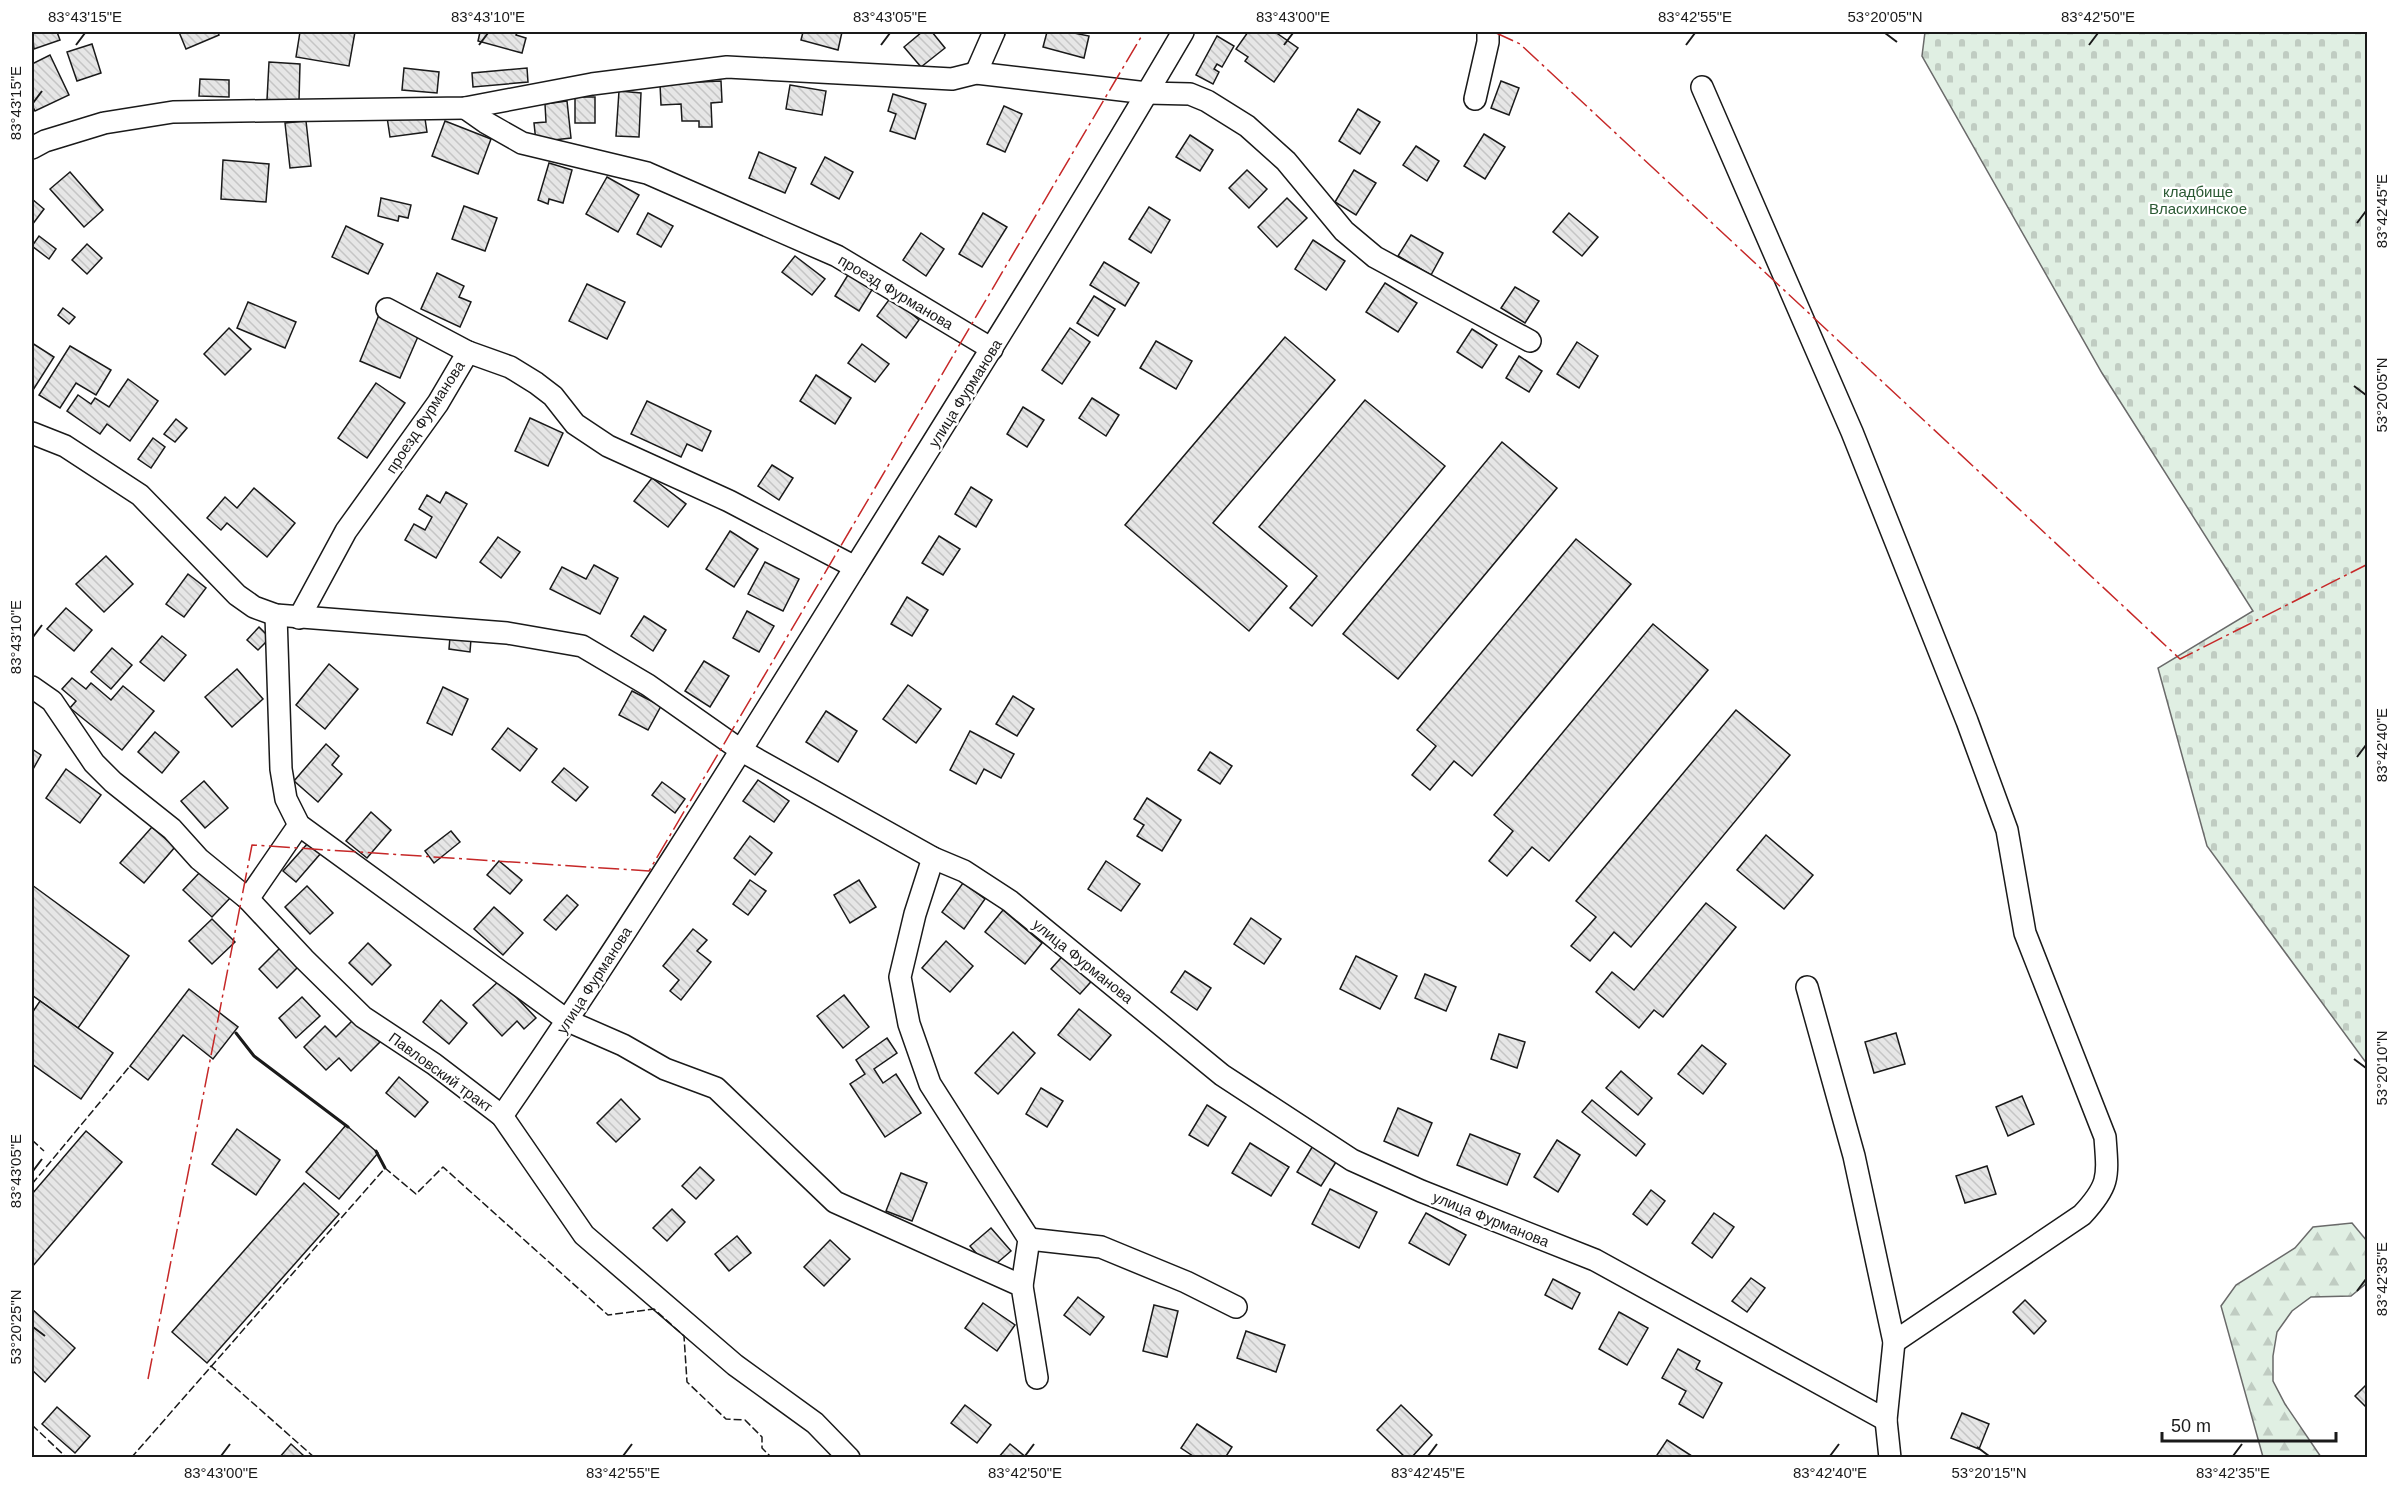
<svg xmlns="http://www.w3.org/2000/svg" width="2399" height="1489" viewBox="0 0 2399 1489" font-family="Helvetica,sans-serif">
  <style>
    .forest { fill: url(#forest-firs); stroke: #6a6a6a; stroke-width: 1.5 }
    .cemetery { fill: url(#cemetery-stones); stroke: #6a6a6a; stroke-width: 1.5 }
    .building { fill: url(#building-back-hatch); stroke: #1a1a1a; stroke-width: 1.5 }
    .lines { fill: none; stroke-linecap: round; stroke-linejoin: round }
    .street-casing { stroke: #1a1a1a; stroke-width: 24 }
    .street { stroke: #fff; stroke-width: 21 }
    .fence { stroke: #1a1a1a; stroke-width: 1.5; stroke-dasharray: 8 3; stroke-linecap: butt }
    .wall { stroke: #1a1a1a; stroke-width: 3 }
    .power { stroke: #c62828; stroke-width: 1.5; stroke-dasharray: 21 4.5 3 4.5; stroke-linecap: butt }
    .ticks { fill: none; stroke: #1a1a1a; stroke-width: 2 }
    .labels { text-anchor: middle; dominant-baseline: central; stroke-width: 4.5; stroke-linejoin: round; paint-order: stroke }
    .park-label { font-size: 15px; fill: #2b5a34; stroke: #fff }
    .street-label { font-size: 15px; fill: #1a1a1a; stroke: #fff }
    .neatline { fill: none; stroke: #1a1a1a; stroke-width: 2 }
    .ticks-label { font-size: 15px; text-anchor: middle; fill: #1a1a1a }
  </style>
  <defs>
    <pattern id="forest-firs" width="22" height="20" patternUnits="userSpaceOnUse" patternTransform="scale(1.5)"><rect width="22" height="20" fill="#e0efe3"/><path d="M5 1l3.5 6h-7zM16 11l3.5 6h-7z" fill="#c0ccc2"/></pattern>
    <pattern id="cemetery-stones" width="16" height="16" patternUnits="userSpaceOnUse" patternTransform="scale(1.5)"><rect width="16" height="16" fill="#e0efe3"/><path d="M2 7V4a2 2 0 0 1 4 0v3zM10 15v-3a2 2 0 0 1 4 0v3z" fill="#c0ccc2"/></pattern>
    <pattern id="building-back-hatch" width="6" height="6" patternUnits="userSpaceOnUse" patternTransform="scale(1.5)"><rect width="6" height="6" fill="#e6e6e6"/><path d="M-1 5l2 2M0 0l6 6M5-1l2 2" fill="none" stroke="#c5c5c5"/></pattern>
  </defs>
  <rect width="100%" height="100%" fill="#fff"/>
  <polygon class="forest" points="2352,1223 2367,1241 2367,1283 2351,1296 2311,1297 2292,1311 2277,1332 2273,1356 2273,1381 2285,1404 2321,1457 2263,1457 2221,1306 2236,1285 2295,1248 2313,1227"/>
  <polygon class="cemetery" points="1925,32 2367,32 2367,1064 2207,846 2158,668 2253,611 2102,373 1922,56"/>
  <g class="building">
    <polygon points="32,32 57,32 60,40 34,49"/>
    <polygon points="179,32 218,32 219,35 186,49"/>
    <polygon points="300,32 355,32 349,66 296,57"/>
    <polygon points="480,32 517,32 516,35 526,38 522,53 478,41"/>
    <polygon points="803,32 842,32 838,50 801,40"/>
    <polygon points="922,32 932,32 945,48 921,67 904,47"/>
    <polygon points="1047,32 1069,32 1089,36 1084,58 1043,47"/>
    <polygon points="1248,32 1275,32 1298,48 1274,82 1245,61 1248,57 1236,49"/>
    <polygon points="1217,36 1234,46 1222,67 1217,64 1214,69 1219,72 1213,84 1196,75"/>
    <polygon points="92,44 101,73 77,81 67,52"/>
    <polygon points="50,55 69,95 35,111 32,105 32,64"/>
    <polygon points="269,62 300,64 299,101 267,100"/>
    <polygon points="404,68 439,72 437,93 402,90"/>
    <polygon points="527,68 528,82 473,87 472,73"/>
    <polygon points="200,79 229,80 229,97 199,96"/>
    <polygon points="721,81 722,102 711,103 712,127 699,127 699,121 682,121 681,104 661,105 660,84"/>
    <polygon points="1501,81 1519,88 1509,115 1491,108"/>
    <polygon points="790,85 826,91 822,115 786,109"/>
    <polygon points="619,91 641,93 639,137 616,136"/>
    <polygon points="893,94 926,104 915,139 890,131 896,114 888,111"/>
    <rect x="575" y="97" width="20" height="26"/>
    <polygon points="567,101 571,138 536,142 534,123 546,122 545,104"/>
    <polygon points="1004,106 1022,114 1005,152 987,144"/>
    <polygon points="1358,109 1380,122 1360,154 1339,141"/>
    <polygon points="424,112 427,132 390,137 387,117"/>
    <polygon points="306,121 311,166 290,168 285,123"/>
    <polygon points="445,121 491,139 478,174 432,156"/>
    <polygon points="1484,134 1505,147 1485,179 1464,166"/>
    <polygon points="1190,135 1213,150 1200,171 1176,157"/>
    <polygon points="1416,146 1439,161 1427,181 1403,165"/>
    <polygon points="759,152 796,168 785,193 749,178"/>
    <polygon points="825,157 853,172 839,199 811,184"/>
    <polygon points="223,160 269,164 266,202 221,199"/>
    <polygon points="549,163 572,170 563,203 549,199 548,204 538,200"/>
    <polygon points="1247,170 1267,189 1249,208 1229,188"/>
    <polygon points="1354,170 1376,183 1356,215 1335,202"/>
    <polygon points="70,172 103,210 84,227 50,189"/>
    <polygon points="607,177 639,195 618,232 586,214"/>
    <polygon points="381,198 411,205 408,218 399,216 398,221 378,216"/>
    <polygon points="1287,198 1307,218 1277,247 1258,227"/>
    <polygon points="32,199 44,209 32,225"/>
    <polygon points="464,206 497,218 485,251 452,239"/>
    <polygon points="1149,207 1170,220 1151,253 1129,239"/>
    <polygon points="648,213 673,226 661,247 637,234"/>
    <polygon points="983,213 1007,227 982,267 959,254"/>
    <polygon points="1569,213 1598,237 1582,256 1553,232"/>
    <polygon points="346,226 383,244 368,274 332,257"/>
    <polygon points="921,233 944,249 926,276 903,260"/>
    <polygon points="1411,235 1443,253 1431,275 1398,256"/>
    <polygon points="39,236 56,249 49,259 32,246"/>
    <polygon points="1313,240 1345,261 1326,290 1295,269"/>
    <polygon points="87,244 102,258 87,274 72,260"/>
    <polygon points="795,256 825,279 812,295 782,272"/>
    <polygon points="1104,262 1139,283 1125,306 1090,285"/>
    <polygon points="851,270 875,285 859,311 835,296"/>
    <polygon points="437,273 464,286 459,297 471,302 460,327 421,309"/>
    <polygon points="1385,283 1417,303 1398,332 1366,312"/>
    <polygon points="587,284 625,302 607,339 569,321"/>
    <polygon points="1515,287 1539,301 1525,323 1501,308"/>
    <polygon points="1094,296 1115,309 1098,336 1077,323"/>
    <polygon points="891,297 919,320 906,338 877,316"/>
    <polygon points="248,302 296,322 285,348 237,328"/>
    <polygon points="63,308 75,317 69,324 58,315"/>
    <polygon points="379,315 420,332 400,378 360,361"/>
    <polygon points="229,328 251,349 225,375 204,354"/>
    <polygon points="1070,328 1090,342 1062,384 1042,370"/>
    <polygon points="1472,329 1497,345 1482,368 1457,352"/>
    <polygon points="1285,337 1335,380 1213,523 1287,586 1249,631 1125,525"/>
    <polygon points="1156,341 1192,361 1176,389 1140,368"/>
    <polygon points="1577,342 1598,356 1579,388 1557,374"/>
    <polygon points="32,343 54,357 33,390 32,389"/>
    <polygon points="862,344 889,364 875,382 848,363"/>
    <polygon points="70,346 111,370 96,395 76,383 60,408 39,395"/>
    <polygon points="1519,356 1542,371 1529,392 1506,378"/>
    <polygon points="816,375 851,398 835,424 800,401"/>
    <polygon points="128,379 158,401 130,441 107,424 100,434 67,411 78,395 91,404 95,398 109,407"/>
    <polygon points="376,383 405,403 367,458 338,438"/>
    <polygon points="1092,398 1119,415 1106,436 1079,418"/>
    <polygon points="1365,400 1445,466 1312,626 1290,608 1317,576 1259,527"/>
    <polygon points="647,401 711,431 702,451 687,444 681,457 631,434"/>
    <polygon points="1023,407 1044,420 1027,447 1007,434"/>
    <polygon points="530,418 563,433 548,466 515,451"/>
    <polygon points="176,419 187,428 175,442 164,434"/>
    <polygon points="153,438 165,447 151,468 138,459"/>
    <polygon points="1502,442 1557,488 1398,679 1343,634"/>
    <polygon points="772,465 793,478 779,500 758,486"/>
    <polygon points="652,478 686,504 668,527 634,501"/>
    <polygon points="971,487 992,500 976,527 955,514"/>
    <polygon points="254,488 295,523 267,557 227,523 221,530 207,518 225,497 237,508"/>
    <polygon points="446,492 467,504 436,558 405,540 414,524 425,530 432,517 419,509 427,495 440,503"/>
    <polygon points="730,531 758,549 734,587 706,569"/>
    <polygon points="939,536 960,549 943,575 922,563"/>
    <polygon points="498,537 520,552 501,578 480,562"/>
    <polygon points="1576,539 1631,584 1472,776 1454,761 1430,790 1412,775 1436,746 1417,730"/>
    <polygon points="106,556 133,584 104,612 76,584"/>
    <polygon points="765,562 799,579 783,611 748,594"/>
    <polygon points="594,565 618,578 600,614 550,589 562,567 586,579"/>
    <polygon points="188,574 206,588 184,617 166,604"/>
    <polygon points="907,597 928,610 912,636 891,624"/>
    <polygon points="66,608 92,630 74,651 47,629"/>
    <polygon points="747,611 774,626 759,652 733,638"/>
    <polygon points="644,616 666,630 653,651 631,636"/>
    <polygon points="1653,624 1708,670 1549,861 1532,847 1507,876 1489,861 1513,831 1494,815"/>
    <polygon points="259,627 270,638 258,650 247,640"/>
    <polygon points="162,636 186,655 164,681 140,662"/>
    <polygon points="450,637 471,639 470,652 449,649"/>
    <polygon points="112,648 132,665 111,689 91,672"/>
    <polygon points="704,661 729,676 710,707 685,691"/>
    <polygon points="329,664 358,689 325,729 296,705"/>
    <polygon points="237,669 263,699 232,727 205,697"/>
    <polygon points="72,678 86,689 91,683 111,700 123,686 154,711 122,750 70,708 76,701 62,689"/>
    <polygon points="908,685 941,709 916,743 883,719"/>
    <polygon points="443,687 468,699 452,735 427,723"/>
    <polygon points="632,691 661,706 648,730 619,715"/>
    <polygon points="1013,696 1034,709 1017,736 996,724"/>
    <polygon points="1736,710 1790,755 1631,947 1614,932 1590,961 1571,946 1596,917 1576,901"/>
    <polygon points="826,711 857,731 838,762 806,742"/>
    <polygon points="508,728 537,749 520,771 492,749"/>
    <polygon points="970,731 1014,754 1001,778 984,769 976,784 950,770"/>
    <polygon points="155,732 179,752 162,773 138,752"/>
    <polygon points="326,744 339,756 332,765 342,774 318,802 294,781"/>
    <polygon points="32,749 41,755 32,771"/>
    <polygon points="1210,752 1232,766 1220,784 1198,770"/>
    <polygon points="564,768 588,787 576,801 552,782"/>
    <polygon points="66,769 101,795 80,823 46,798"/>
    <polygon points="758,780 789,801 774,822 743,801"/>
    <polygon points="204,781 228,808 205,828 181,801"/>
    <polygon points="662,782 685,799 675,813 652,795"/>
    <polygon points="1147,798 1181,820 1162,851 1137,836 1144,825 1134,819"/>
    <polygon points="371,812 391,830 367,858 346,841"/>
    <polygon points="152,827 175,847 144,883 120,863"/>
    <polygon points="451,831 460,842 434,863 425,851"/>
    <polygon points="1766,835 1813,875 1784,909 1737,870"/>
    <polygon points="750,836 772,853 755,875 734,858"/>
    <polygon points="308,843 321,853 296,882 283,871"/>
    <polygon points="499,861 522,880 510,894 487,875"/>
    <polygon points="1106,861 1140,884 1121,911 1088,889"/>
    <polygon points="202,870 231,897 212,917 183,890"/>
    <polygon points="750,880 766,891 748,915 733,904"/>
    <polygon points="859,880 876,907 850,923 834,895"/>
    <polygon points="963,883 985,899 964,929 942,912"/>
    <polygon points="32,885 129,956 78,1028 32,995"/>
    <polygon points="307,886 333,913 310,934 285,907"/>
    <polygon points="567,895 578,905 556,930 544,920"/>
    <polygon points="1706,903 1736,927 1663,1017 1654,1010 1639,1028 1596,992 1612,972 1634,990"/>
    <polygon points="494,907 523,933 503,955 474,929"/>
    <polygon points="1003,910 1042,943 1025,964 985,932"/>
    <polygon points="1251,918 1281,939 1264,964 1234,944"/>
    <polygon points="212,919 235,942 212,964 189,941"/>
    <polygon points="693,929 707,940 697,951 711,962 681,1000 670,991 679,980 663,966"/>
    <polygon points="946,941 973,966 950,992 922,968"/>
    <polygon points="368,943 391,965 372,985 349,963"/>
    <polygon points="281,947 300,965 277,988 259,969"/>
    <polygon points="1068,950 1097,975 1080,994 1051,969"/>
    <polygon points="1356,956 1397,976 1380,1009 1340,989"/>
    <polygon points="1185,971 1211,988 1197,1010 1171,992"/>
    <polygon points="1425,974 1456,987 1446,1011 1415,998"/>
    <polygon points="500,980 536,1018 524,1029 517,1021 502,1036 473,1005"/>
    <polygon points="189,989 238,1027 213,1059 183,1035 148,1080 130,1066"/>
    <polygon points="844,995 869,1027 843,1048 817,1016"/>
    <polygon points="302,997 320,1016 296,1038 279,1018"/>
    <polygon points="441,1000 467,1023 449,1044 423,1022"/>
    <polygon points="40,1001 113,1053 81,1099 32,1064 32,1013"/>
    <polygon points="1079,1009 1111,1035 1090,1060 1058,1035"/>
    <polygon points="356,1017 380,1042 351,1071 339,1058 326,1070 304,1047 325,1026 336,1037"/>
    <polygon points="1013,1032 1035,1053 998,1094 975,1073"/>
    <polygon points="1896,1033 1905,1064 1874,1073 1865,1042"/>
    <polygon points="1499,1034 1525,1042 1517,1068 1491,1059"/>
    <polygon points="887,1038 897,1053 874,1069 883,1083 896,1074 921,1113 885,1137 850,1084 865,1074 856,1060"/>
    <polygon points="1702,1045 1726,1064 1703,1094 1678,1074"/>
    <polygon points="1621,1071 1652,1098 1638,1115 1606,1088"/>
    <polygon points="399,1077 428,1102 415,1117 386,1093"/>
    <polygon points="1041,1088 1063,1101 1047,1127 1026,1114"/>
    <polygon points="2022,1096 2034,1124 2008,1136 1996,1107"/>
    <polygon points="621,1099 640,1119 616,1142 597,1123"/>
    <polygon points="1592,1100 1645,1144 1636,1156 1582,1112"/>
    <polygon points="1207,1105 1226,1117 1208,1146 1189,1135"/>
    <polygon points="1398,1108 1432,1123 1418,1156 1384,1141"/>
    <polygon points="346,1125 378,1153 339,1199 306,1172"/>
    <polygon points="237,1129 280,1160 256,1195 212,1164"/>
    <polygon points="86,1131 122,1162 32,1267 32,1194"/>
    <polygon points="1470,1134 1520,1154 1507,1185 1457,1165"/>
    <polygon points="1557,1140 1580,1155 1558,1192 1534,1177"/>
    <polygon points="1250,1143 1289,1167 1271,1196 1232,1173"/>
    <polygon points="1314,1144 1338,1159 1321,1186 1297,1172"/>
    <polygon points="1987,1166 1996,1194 1965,1203 1956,1176"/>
    <polygon points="700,1167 714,1180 696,1199 682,1186"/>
    <polygon points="901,1173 927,1183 912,1221 886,1211"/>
    <polygon points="304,1183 339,1214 207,1363 172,1332"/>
    <polygon points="1330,1189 1377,1212 1359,1248 1312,1224"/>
    <polygon points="1651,1190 1665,1201 1647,1225 1633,1214"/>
    <polygon points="672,1209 685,1222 667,1241 653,1228"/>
    <polygon points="1426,1213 1466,1235 1449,1265 1409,1243"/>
    <polygon points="1714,1213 1734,1227 1712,1258 1692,1243"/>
    <polygon points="991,1228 1011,1251 990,1269 970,1246"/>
    <polygon points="737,1236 751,1253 729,1271 715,1254"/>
    <polygon points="830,1240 850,1259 824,1286 804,1267"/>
    <polygon points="1751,1278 1765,1288 1747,1312 1732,1301"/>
    <polygon points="1553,1279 1580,1293 1572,1309 1545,1295"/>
    <polygon points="1078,1297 1104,1317 1090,1335 1064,1315"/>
    <polygon points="2025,1300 2046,1321 2034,1334 2013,1312"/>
    <polygon points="983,1303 1015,1325 997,1351 965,1328"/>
    <polygon points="1154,1305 1178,1311 1167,1357 1143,1351"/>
    <polygon points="32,1309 75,1348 45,1382 32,1370"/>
    <polygon points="1619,1312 1648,1328 1627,1365 1599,1349"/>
    <polygon points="1246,1331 1285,1345 1276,1372 1237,1358"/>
    <polygon points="1678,1349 1700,1361 1696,1369 1722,1383 1703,1418 1679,1404 1686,1391 1662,1378"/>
    <polygon points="2368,1383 2368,1409 2355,1396"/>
    <polygon points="965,1405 991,1425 977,1443 951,1423"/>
    <polygon points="1401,1405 1432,1435 1411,1458 1406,1458 1377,1430"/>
    <polygon points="57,1407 90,1436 75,1453 42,1424"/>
    <polygon points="1962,1413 1989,1424 1979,1449 1951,1438"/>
    <polygon points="1197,1424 1232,1447 1225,1458 1196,1458 1181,1448"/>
    <polygon points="1667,1440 1695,1458 1655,1458"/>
    <polygon points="291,1444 303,1455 301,1458 279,1458"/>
    <polygon points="1010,1444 1027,1458 998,1458"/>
  </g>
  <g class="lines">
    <g class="street-casing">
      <g id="street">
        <polyline points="976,73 994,32"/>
        <path d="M1702 87 1852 432 1967 721 2007 830 2025 933 2105 1137C2108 1177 2110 1185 2082 1215L1894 1342"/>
        <polyline points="1475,99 1488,42 1488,32"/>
        <polyline points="465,108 485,122 522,143 647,173 837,256 992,349"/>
        <polyline points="32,148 45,141 104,123 173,112 465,108 592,84 727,67 952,79 976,73 1147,93 1190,94 1207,101 1247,126 1286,161 1344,231 1375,257 1530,341"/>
        <polyline points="387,309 468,352"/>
        <polyline points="32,433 65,446 140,495 237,595 254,607 276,615 507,633 582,646 648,685 742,751 933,858 964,871 1010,901 1222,1075 1352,1160 1421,1191 1595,1260 1886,1420 1894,1342 1854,1156 1807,987"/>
        <polyline points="276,615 281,769 286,799 299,825 568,1021 623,1045 665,1069 716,1088 835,1202 1022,1286 1037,1378"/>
        <polyline points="299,618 346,531 438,403 468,352 510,367 536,383 553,396 575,424 608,446 729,501 855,567"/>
        <polyline points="32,687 52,701 94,763 113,782 172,829 199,859 248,899 304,959 363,1017 434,1064 502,1116 584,1235 735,1365 815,1423 849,1458"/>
        <polyline points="933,858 915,914 900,977 909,1024 930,1084 1029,1239 1022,1286"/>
        <polyline points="248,899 299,825"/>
        <path d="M502 1116C625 938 739 754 854 569 965 391 1077 213 1183 32"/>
        <polyline points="1029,1239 1101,1247 1186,1282 1236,1307"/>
        <polyline points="1886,1420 1890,1458"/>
      </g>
    </g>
    <use href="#street" class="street"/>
    <g class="fence">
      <polyline points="32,1140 44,1151"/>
      <polyline points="32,1184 130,1066"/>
      <polyline points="210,1367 211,1366 315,1458"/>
      <polyline points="32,1425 67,1458"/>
      <polyline points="131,1458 385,1168 416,1194 443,1167 608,1315 654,1309 684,1336 687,1382 726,1419 745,1420 762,1437 762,1448 772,1458"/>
    </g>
    <g class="wall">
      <polyline points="236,1033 254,1056 348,1127"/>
      <polyline points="376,1151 385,1168"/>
    </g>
    <g class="power">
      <polyline points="1494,32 1520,44 2180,659 2368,564"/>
      <polyline points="148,1379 252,845 649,871 1144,32"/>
    </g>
  </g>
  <path class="ticks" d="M1885 33 1897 42M76 45 85 33M479 45 488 33M881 45 890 33M1284 45 1293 33M1686 45 1695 33M2089 45 2098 33M33 103 42 91M2357 223 2366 211M2354 386 2366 395M33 637 42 625M2357 757 2366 745M2354 1059 2366 1068M33 1171 42 1159M2357 1291 2366 1279M33 1327 45 1336M1977 1447 1989 1456M221 1456 230 1444M623 1456 632 1444M1025 1456 1034 1444M1428 1456 1437 1444M1830 1456 1839 1444M2233 1456 2242 1444"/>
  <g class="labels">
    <g class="park-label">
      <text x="2198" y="191">кладбище<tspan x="2198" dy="17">Власихинское</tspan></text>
    </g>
    <g class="street-label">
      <text transform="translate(896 292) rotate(31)">проезд Фурманова</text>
      <text transform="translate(965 393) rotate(-58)">улица Фурманова</text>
      <text transform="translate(425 417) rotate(-57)">проезд Фурманова</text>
      <text transform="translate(1083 961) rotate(39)">улица Фурманова</text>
      <text transform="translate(594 980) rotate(-57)">улица Фурманова</text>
      <text transform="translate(441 1072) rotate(36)">Павловский тракт</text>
      <text transform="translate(1491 1219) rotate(22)">улица Фурманова</text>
    </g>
  </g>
  <rect width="2399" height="1489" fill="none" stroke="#ffffff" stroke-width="66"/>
  <path d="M2162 1432v9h174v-9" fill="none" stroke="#1a1a1a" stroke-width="3"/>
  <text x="2171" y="1432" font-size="18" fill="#1a1a1a" stroke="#ffffff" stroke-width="4.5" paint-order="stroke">50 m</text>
  <rect x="33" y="33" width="2333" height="1423" class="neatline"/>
  <g class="ticks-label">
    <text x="85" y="22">83°43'15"E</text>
    <text x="488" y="22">83°43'10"E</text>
    <text x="890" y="22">83°43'05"E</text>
    <text x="1293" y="22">83°43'00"E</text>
    <text x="1695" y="22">83°42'55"E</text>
    <text x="1885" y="22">53°20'05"N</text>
    <text x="2098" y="22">83°42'50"E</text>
    <text transform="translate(16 103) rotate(-90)" y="5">83°43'15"E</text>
    <text transform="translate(2382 211) rotate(-90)" y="5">83°42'45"E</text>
    <text transform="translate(2382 395) rotate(-90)" y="5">53°20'05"N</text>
    <text transform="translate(16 637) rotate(-90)" y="5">83°43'10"E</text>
    <text transform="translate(2382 745) rotate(-90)" y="5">83°42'40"E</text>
    <text transform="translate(2382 1068) rotate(-90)" y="5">53°20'10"N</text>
    <text transform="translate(16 1171) rotate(-90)" y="5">83°43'05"E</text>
    <text transform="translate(2382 1279) rotate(-90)" y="5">83°42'35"E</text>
    <text transform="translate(16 1327) rotate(-90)" y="5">53°20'25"N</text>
    <text x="221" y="1478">83°43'00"E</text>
    <text x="623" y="1478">83°42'55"E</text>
    <text x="1025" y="1478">83°42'50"E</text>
    <text x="1428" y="1478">83°42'45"E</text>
    <text x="1830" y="1478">83°42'40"E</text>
    <text x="1989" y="1478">53°20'15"N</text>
    <text x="2233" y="1478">83°42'35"E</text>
  </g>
</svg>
